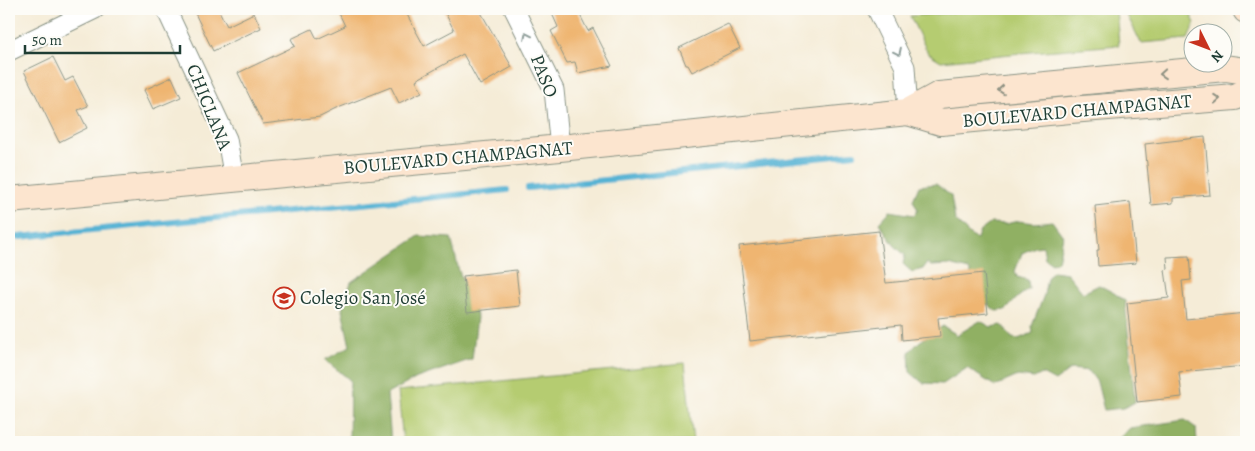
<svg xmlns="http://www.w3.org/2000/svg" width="1255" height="451" viewBox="0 0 1255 451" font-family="Alegreya,serif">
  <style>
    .green { fill: #b5cc71; stroke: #6a8452 }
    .forest { fill: #90b063; stroke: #58764c }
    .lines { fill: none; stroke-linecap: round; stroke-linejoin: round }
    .stream { stroke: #56b3d4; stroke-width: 6 }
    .building { fill: #efb571 }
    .minor-casing { stroke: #8a9486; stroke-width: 21 }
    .secondary-casing { stroke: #8a9486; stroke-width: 28 }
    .minor { stroke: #fff; stroke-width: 19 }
    .secondary { stroke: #fce5cf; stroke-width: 26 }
    .oneway { stroke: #8f9e9a }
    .oneway2 { stroke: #8e9182 }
    .labels { text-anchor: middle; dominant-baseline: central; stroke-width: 4; stroke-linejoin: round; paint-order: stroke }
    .street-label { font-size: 19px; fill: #1f3d34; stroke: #fdfcf7 }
    .poi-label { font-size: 19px; fill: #1f3d34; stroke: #fdfcf7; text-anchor: start }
  </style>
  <rect width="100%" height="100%" fill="#fdfcf7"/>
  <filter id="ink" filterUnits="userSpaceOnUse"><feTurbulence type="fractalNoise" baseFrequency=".02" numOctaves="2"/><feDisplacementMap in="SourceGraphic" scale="10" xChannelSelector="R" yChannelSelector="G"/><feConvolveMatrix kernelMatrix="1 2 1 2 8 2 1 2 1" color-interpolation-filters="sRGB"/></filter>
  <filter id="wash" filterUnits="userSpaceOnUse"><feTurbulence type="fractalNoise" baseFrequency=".0096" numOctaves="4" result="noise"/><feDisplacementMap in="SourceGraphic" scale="20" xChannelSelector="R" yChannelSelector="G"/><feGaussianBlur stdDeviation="1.12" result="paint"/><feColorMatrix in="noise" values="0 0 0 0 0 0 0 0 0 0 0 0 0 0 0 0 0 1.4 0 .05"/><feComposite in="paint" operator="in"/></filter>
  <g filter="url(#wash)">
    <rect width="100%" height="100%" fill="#f5ecd7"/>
    <g class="green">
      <polygon points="999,9 1116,9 1119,45 1031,52 941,61 928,53 910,16"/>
      <polygon points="1124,9 1188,9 1195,23 1188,39 1141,43"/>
      <polygon points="685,363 693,442 403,442 398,391"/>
    </g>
    <g class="forest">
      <polygon points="936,184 951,196 955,220 971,236 977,239 979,232 991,223 1006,224 1018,221 1035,223 1052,221 1063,236 1058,261 1052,263 1045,258 1043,246 1035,247 1022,253 1015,271 1017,277 1028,280 1029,289 1018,297 1006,310 996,311 984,301 969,270 949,265 931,266 927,263 923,269 912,272 903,264 905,255 894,245 879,223 890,211 914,215 918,210 913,200 919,186"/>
      <polygon points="419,236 451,238 459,271 477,317 472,359 417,378 387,394 391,442 349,442 350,380 325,360 350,346 342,310 351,282"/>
      <polygon points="1053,271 1067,273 1083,293 1099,285 1114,293 1125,301 1135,402 1123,408 1104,410 1097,382 1089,371 1071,369 1055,381 1042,374 1034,378 1018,376 995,386 967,368 943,384 923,383 910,372 909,352 919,342 943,326 957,335 980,321 991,327 1002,325 1012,338 1018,339 1033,333 1032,326 1044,295 1047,278"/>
      <polygon points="1185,420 1196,428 1197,442 1115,442 1130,428"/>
    </g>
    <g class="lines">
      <g class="stream">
        <polyline points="528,188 854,154"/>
        <polyline points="9,238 507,190"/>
      </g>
    </g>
    <g id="blocks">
      <g class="building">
        <polygon points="193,9 218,9 227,26 254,13 261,28 213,51"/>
        <polygon points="337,9 404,9 424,46 454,30 443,9 479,9 512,67 480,85 463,54 416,80 422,92 399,103 391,87 338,108 320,117 263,124 238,73 295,46 291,39 312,29 317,39 345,26"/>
        <polygon points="550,9 577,9 588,31 593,28 612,66 578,73 575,62 567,63 551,31 558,27"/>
        <polygon points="728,24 740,48 692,72 688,65 686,65 679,48"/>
        <polygon points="53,57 65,81 73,77 88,106 78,110 87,128 59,142 24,71"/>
        <polygon points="172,77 181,97 153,109 144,90"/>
        <polygon points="1205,137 1210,195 1173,198 1173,203 1151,205 1145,144"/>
        <polygon points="1130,202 1136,263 1098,266 1097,250 1099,250 1095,206"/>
        <polygon points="879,231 886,283 984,273 988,313 938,318 940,336 902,340 901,325 750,341 739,246"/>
        <polygon points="1189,256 1191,280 1182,281 1186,319 1246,313 1246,366 1179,372 1182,397 1137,402 1127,303 1169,298 1165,270 1168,269 1167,257"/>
        <polygon points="516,270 520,306 467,312 463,276"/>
      </g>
    </g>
  </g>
  <g filter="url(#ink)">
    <use href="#blocks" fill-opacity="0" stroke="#8a9486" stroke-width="1"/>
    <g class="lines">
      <g class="minor-casing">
        <g id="minor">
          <polyline points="166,9 227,139 234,179"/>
          <polyline points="514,9 554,90 560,148"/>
          <polyline points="877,9 905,67 908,112"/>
          <polyline points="9,51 95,9"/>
        </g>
      </g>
      <g class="secondary-casing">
        <g id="secondary">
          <polyline points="1246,9 1246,10"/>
          <polyline points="908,112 941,122 1070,110 1235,97 1246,92"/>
          <polyline points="9,200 560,148 908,112 939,95 1225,68 1246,71"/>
        </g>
      </g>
      <use href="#minor" class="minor"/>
      <use href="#secondary" class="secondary"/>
    </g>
    <defs><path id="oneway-chevron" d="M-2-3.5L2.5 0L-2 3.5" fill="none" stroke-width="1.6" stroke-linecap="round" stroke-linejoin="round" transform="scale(1.25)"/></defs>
    <g class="oneway">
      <use href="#oneway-chevron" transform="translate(527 36) rotate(-116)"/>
      <use href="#oneway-chevron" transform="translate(898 52) rotate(64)"/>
    </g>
    <g class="oneway2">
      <use href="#oneway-chevron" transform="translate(1163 74) rotate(175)"/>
      <use href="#oneway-chevron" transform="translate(1001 90) rotate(175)"/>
      <use href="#oneway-chevron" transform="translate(1217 99) rotate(-4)"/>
    </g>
  </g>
  <defs>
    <g id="school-ring" transform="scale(1.125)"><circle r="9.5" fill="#fdfcf7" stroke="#c8321e" stroke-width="1.5"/><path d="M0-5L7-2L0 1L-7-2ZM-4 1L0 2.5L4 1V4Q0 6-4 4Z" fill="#c8321e"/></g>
  </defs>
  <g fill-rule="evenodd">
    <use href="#school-ring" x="284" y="298"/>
  </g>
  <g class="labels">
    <g class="street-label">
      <text transform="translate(544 76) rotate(69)">PASO</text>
      <text transform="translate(209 107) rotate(68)">CHICLANA</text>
      <text transform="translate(1077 111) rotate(-5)">BOULEVARD CHAMPAGNAT</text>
      <text transform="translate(458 158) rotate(-5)">BOULEVARD CHAMPAGNAT</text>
    </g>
    <g class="poi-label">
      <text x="300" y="298">Colegio San José</text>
    </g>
  </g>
  <rect width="1255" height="451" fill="none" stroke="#fdfcf7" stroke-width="30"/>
  <g transform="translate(1208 48) rotate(132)"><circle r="24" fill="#fdfcf7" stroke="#a4b0a9"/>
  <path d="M0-4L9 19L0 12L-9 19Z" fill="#c8321e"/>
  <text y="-8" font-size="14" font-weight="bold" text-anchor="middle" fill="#1f3d34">N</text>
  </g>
  <path d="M25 45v8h155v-8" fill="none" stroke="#1f3d34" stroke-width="2.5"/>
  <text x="32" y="45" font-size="15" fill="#1f3d34" stroke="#fdfcf7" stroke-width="4" paint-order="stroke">50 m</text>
</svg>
